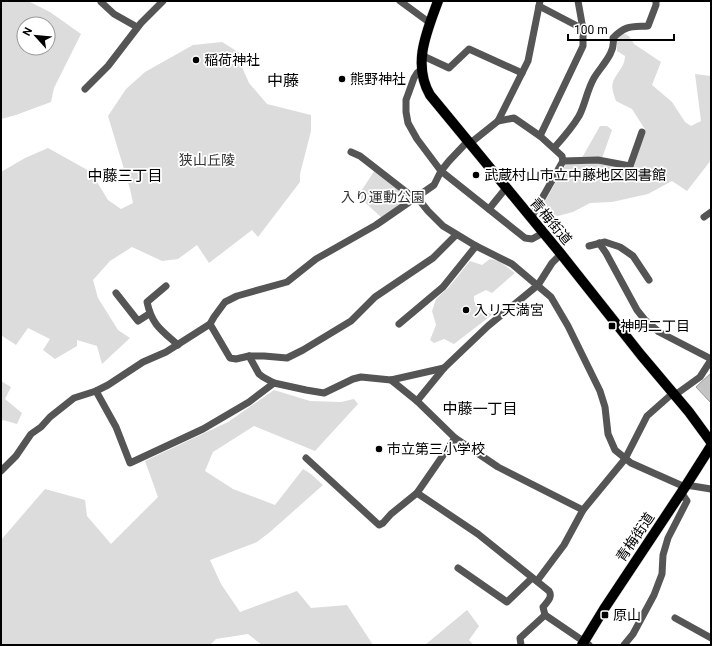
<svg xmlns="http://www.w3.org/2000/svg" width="712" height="646" viewBox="0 0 712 646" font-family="Roboto,'Noto Sans JP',sans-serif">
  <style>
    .green { fill: #dcdcdc; fill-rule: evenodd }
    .building { fill: #c4c4c4; stroke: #999 }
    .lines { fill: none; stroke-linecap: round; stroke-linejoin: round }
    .primary-casing { stroke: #dbdbdb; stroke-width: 11 }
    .minor { stroke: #555; stroke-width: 7 }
    .primary { stroke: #000; stroke-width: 10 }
    .poi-dot { fill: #000; stroke: #fff; stroke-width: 1.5 }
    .labels { text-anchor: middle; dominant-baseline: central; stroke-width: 3.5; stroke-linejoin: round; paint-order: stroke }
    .poi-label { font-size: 14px; fill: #000; stroke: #fff; text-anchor: start }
    .park-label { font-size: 14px; fill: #333; stroke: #fff }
    .street-label { font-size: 14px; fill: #000; stroke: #fff }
    .neighbourhood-label { font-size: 15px; fill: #000; stroke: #fff }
    .quarter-label { font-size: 16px; fill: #000; stroke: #fff }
  </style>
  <rect width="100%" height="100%" fill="#fff"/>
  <g class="green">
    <path d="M1 1H28L50 12 81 34 54 88 51 102 16 115 1 119ZM24 24H48V48H24Z"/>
    <path d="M623 33 629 36 634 44 661 62 652 85 672 102 685 122 691 126 701 121 695 74 711 76V160L687 191 672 181 648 194 612 202 590 203 573 212 558 216 539 212 566 164 579 163 600 126H607L612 130 600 164 632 168 646 131 632 109 616 101C614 95 611 88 613 82 616 73 625 67 625 56L617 51V39Z"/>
    <polygon points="222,42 243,55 242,67 249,83 267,104 311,115 311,131 300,174 300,182 258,237 252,230 209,263 197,245 178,259 162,261 132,247 110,261 93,280 98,298 118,330 130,338 102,364 97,346 77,340 77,346 55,359 43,350 50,339 28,328 16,345 1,335 1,172 25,158 48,148 91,172 108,200 121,209 133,203 130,189 108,116 126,89 145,72 193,45"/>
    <polygon points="375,170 409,196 408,199 382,218 358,196"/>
    <polygon points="490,259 499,261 515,273 492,293 486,290 474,296 474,301 480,311 493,314 454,344 444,339 434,343 430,340 436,325 432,311 436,299 449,287 470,261 482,265"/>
    <polygon points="1,381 11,387 5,399 22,413 17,424 3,420 1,422"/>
    <polygon points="274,390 310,401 341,402 354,399 358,404 315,451 254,426 213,452 205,471 233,489 275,505 303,469 311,474 323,485 270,532 257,542 210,560 221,584 240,612 297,591 311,608 347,605 373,645 262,645 248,634 216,639 210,645 1,645 1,540 45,489 85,500 87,516 111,544 158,497 145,461 228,422"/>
    <polygon points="467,610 479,626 469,640 474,645 425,645"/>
  </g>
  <polygon class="building" points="711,373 711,403 696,387"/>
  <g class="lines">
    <g class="primary-casing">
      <g id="primary">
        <path d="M438 1C427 31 412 64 430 95L561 254 641 355 689 412 711 442"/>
        <polyline points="582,645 604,609 685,487 711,446"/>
      </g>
    </g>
    <g class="minor">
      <polyline points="400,1 430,23"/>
      <polyline points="101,2 114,14 137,27"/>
      <polyline points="539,6 583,29"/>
      <polyline points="421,55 449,68 469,49 522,73"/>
      <polyline points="422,69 417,73 414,78 406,100 406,112 408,123 417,139 441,171 525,238 532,239 543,233"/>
      <polyline points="85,89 108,66 141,23 163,1"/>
      <polyline points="498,121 528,61 540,1"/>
      <polyline points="540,136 583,46 583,29 578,1"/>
      <path d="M554 148C563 138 572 128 579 116 585 105 587 90 594 78 601 66 616 53 613 38 626 25 631 27 648 26L656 5V1"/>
      <polyline points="351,152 360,156 414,198"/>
      <polyline points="563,161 598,160 630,166 642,132"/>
      <polyline points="416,196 428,211 443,226 476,246 512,264 551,297 568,326 600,391 605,407 608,434 615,450 631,463 685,487"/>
      <polyline points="489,209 506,188"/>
      <polyline points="704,217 711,212"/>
      <polyline points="599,243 606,253 637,310 645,320 659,332 711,359"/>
      <polyline points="589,246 605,242 620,247 633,256 649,280"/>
      <path d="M166 286 147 302C152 325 161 330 178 345"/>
      <polyline points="116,293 138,321 149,314"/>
      <polyline points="210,324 230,358 236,359 249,356 264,356 287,358 303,350 351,321 375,297 433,258 456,235"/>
      <polyline points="399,324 443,287 476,246"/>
      <polyline points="249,356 259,374 263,377 274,383 306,390 324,393 353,379 361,377 391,380 444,368"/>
      <polyline points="96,391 116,427 130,463 203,429 249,402 274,383"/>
      <polyline points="675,395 700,377 711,360"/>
      <polyline points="417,401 444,368 488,326 538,285 552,263 561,254"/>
      <polyline points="455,438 498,467 583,510"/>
      <polyline points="306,458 379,525 383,523 391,514 417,493 455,438 417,401 391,380"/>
      <polyline points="1,471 16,456 31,434 41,427 50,417 74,398 96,391 108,385 143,362 166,352 210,324 214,317 225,302 237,296 287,282 316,259 376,225 434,185 441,171 449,161 467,142 473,141 498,121 514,118 540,136 562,156 563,161 531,218"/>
      <polyline points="686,485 711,489"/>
      <path d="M417 493 478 534 549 591C553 597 547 602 543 607L545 615 589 645"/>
      <polyline points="458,568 507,602 532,578"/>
      <polyline points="537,581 564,545 583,510 625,459 647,416 673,393"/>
      <polyline points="675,618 711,638"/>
      <polyline points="521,645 520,638 545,615"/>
      <polyline points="624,645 633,634 654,595 662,574 663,555 668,538 687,501 681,492"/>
    </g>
    <use href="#primary" class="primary"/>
  </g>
  <g class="poi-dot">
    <circle cx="196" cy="60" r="4"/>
    <circle cx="342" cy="79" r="4"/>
    <circle cx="476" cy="175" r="4"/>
    <circle cx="466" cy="310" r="4"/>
    <rect x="608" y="322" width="8" height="8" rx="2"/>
    <circle cx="379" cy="449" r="4"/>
    <rect x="601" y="611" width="8" height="8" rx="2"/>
  </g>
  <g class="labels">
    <g class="poi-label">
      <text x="204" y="60">稲荷神社</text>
      <text x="350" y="79">熊野神社</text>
      <text x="484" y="175">武蔵村山市立中藤地区図書館</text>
      <text x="474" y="310">入リ天満宮</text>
      <text x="620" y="326">神明二丁目</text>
      <text x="387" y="449">市立第三小学校</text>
      <text x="613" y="615">原山</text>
    </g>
    <g class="park-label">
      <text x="207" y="160">狭山丘陵</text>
      <text x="383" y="197">入り運動公園</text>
    </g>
    <g class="street-label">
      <text transform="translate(551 221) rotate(50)">青梅街道</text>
      <text transform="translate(635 537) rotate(-56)">青梅街道</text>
    </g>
    <g class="neighbourhood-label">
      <text x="125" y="176">中藤三丁目</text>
      <text x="480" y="409">中藤一丁目</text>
    </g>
    <g class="quarter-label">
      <text x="283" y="80">中藤</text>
    </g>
  </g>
  <rect width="712" height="646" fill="none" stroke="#000000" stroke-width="4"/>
  <g transform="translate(36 36) rotate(297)"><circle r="19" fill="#ffffff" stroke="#999999"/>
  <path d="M0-3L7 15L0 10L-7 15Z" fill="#000000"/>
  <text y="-6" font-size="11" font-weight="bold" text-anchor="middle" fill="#000000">N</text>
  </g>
  <path d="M568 34v6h106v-6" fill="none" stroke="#000000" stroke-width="2"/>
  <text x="574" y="34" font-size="12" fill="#000000" stroke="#ffffff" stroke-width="3" paint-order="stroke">100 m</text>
</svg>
